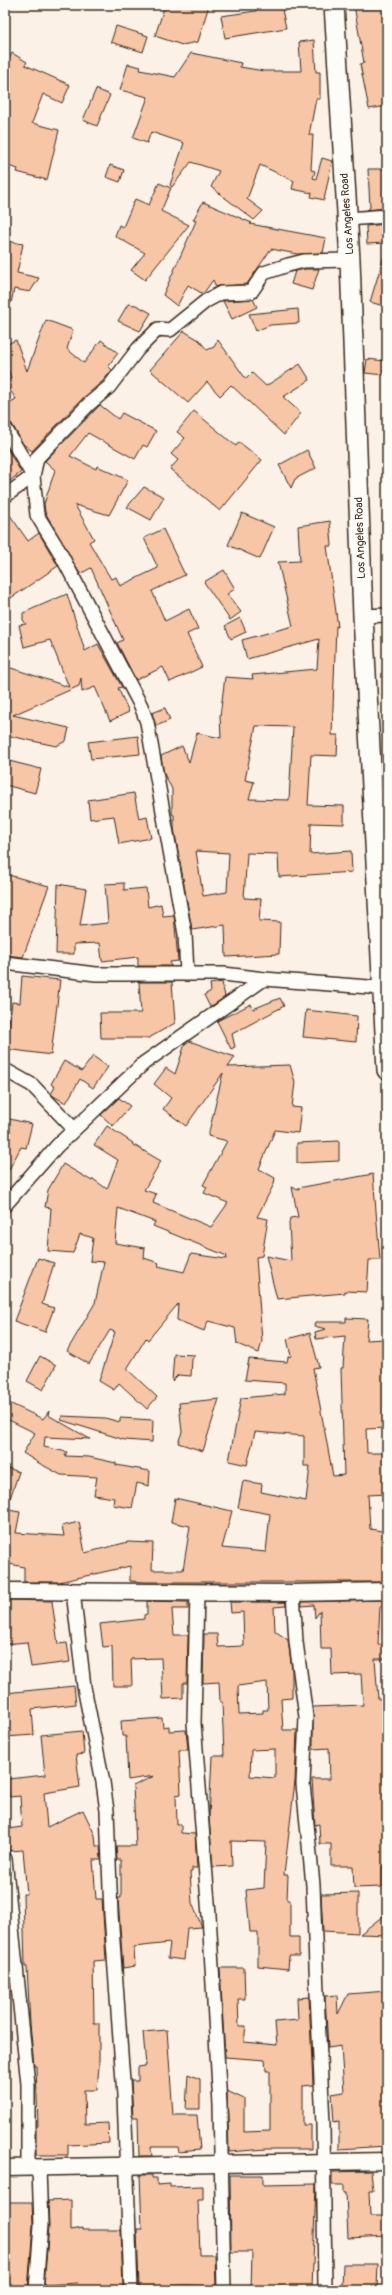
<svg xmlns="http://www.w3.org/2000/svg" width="392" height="2295" viewBox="0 0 392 2295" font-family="Pangolin,sans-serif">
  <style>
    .building { fill: #f7c6a7; stroke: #3b2a1e; fill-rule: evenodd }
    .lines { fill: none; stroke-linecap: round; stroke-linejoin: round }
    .minor-casing { stroke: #3b2a1e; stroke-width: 16 }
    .tertiary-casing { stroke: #3b2a1e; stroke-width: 19 }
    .secondary-casing { stroke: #3b2a1e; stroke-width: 22 }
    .minor { stroke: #fdfcf7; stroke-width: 13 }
    .tertiary { stroke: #fdfcf7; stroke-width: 16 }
    .secondary { stroke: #fdfcf7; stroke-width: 19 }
    .labels { text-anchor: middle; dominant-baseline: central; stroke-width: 3; stroke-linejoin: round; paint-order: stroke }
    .street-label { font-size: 11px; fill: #3b2a1e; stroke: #fdfcf7 }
  </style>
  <rect width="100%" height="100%" fill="#fcf1e7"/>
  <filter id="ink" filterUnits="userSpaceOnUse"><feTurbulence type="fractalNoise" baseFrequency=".025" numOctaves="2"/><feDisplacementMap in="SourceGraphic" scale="8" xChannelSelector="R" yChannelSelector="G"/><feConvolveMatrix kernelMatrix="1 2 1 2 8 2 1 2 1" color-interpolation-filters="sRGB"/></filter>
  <g filter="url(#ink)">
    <g class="building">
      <polygon points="165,5 209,5 198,42 182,45 155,36"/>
      <polygon points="256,5 281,5 286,28 225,38 221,16 256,11"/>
      <polygon points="354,5 387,5 387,106 369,109 360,64 364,63"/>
      <polygon points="116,26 148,36 143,52 111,42"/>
      <polygon points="314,40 316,72 320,72 320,99 316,99 309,135 313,135 311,170 315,171 313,178 316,179 322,158 332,161 324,200 311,197 312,193 292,189 294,181 260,165 247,199 263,211 254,220 211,187 219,171 191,162 172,187 170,185 184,143 151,132 147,143 133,138 148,97 120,90 128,64 141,67 140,70 175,77 191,53 241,63 240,67 264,71 301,71 299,42"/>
      <polygon points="12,53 27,62 25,65 70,85 62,103 43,94 32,123 59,130 47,180 17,172 18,169 5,165 5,66"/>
      <polygon points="96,89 110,95 97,126 83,120"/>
      <polygon points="110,165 124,170 120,182 106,177"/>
      <polygon points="368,169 387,169 385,208 367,210 370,208"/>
      <polygon points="159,183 171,188 161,211 189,225 145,280 131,270 145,253 115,236 119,225 123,227 135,199 149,205"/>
      <polygon points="203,202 252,223 250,224 326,238 323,253 297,254 271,249 247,284 216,287 213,280 203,294 188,285 177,306 163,295 196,221 193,220"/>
      <polygon points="386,224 386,243 367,244 366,226"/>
      <polygon points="7,241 23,244 17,273 39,278 30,292 14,289 11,303 5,303 5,252"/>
      <polygon points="384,256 387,257 387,307 370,302"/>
      <polygon points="305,269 319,269 312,290 291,284 295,271"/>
      <polygon points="253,299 257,307 232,319 223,301"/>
      <polygon points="128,304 136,305 151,313 140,331 118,321"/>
      <polygon points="298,309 299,323 270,325 256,331 249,314"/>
      <polygon points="46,320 73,330 67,349 84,363 101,340 118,353 108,366 112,370 103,381 83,398 32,451 23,444 12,424 5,420 5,405 16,399 5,383 11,378 5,360 5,345 16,340 27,371"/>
      <polygon points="184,331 199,340 207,350 214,347 218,340 246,379 252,373 266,386 300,364 310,380 283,397 301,413 284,435 231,385 220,396 207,382 188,403 150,370"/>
      <polygon points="367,359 385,361 383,375 365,373"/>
      <polygon points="100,405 118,419 122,413 156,431 147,447 143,445 135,459 88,433 70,456 96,469 97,466 128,480 109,515 75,505 94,539 89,542 111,579 116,577 120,586 158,568 144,538 163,529 185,575 152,591 165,621 189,609 198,629 187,634 202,667 170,682 163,667 136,680 117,643 123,640 91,568 80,574 45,512 44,504 55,470 45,461"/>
      <polygon points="194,411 236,446 239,442 262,460 220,511 170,469 178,460 171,454 185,438 177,432"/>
      <polygon points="5,445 21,472 5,485"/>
      <polygon points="307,450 316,468 295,479 291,488 279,465"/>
      <polygon points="144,487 164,497 151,520 127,507"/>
      <polygon points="5,508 28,541 39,533 58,566 5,602"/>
      <polygon points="242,513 274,527 260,559 228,545"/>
      <path d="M330 521 332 546H327L338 627 336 626 332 735H338L337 756 311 755 308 805 344 806V824L311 823 310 854 351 851 352 872 279 877 278 854 247 853 244 898 261 899 259 921 280 922 279 954 226 957 225 925 192 930 174 828V815L172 814V789L164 774 161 756 182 746 189 762 197 733 221 738 220 716 225 677 253 679 252 675 317 669 319 639 247 659 242 640 293 626 278 562 300 561 298 526ZM256 726 293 727 289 800 249 799 254 782 245 780ZM196 851 229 853 227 892 203 896Z"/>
      <polygon points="224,570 235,589 227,594 241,612 230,620 204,582"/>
      <polygon points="67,594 85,651 98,644 122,687 118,688 129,712 110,721 95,687 82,692 81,678 79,686 13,715 69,728 66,741 56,746 5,735 5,666 69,687 50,640 24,647 19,625 26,624 23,620 23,613"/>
      <polygon points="240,618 246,632 231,639 225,626"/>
      <polygon points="165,708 170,720 156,726 152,713"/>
      <polygon points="138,736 140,754 91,759 88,742"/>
      <polygon points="5,760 41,769 35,793 5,785"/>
      <polygon points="134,793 139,819 147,817 151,838 119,844 114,816 90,819 88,800"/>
      <polygon points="5,874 49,886 23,957 5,955"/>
      <polygon points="124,883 124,890 146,888 148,907 161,904 163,916 174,915 178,961 170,962 171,966 138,966 138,957 102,961 100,943 74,944 74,954 56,954 58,884 86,889 80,926 108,923 105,884"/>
      <polygon points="22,976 60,980 51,1055 6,1049 12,1002 20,1003"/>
      <polygon points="139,982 172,982 175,1023 149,1038 101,1038 100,1013 141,1013"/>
      <polygon points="222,982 225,997 210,1007 204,995 211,991 210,984"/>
      <polygon points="280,998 284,1006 232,1034 235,1047 231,1049 217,1021 251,1004 253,1009"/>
      <polygon points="306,1010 357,1016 356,1042 303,1037"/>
      <path d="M189 1041 235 1057 228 1067 290 1065 295 1082 292 1107 301 1108 298 1133 275 1130 259 1169 275 1178 274 1184 257 1217 268 1219 262 1256 256 1257 262 1341 259 1353 237 1344 235 1328 208 1321 204 1331 177 1320 178 1304 148 1340 146 1338 127 1369 157 1397 147 1409 119 1383 114 1390 99 1381 115 1332 110 1330 89 1364 67 1351 95 1303 104 1262 90 1261 93 1238 80 1234 73 1253 48 1251 51 1208 45 1207 48 1190 63 1164 92 1181 93 1179 107 1189 118 1160 94 1145 107 1126 133 1143 132 1144 161 1161 144 1190 156 1194 153 1203 211 1227 228 1203 204 1193 207 1187 203 1185 227 1141 208 1136 223 1073 186 1126 163 1109 171 1098 154 1084 166 1068 175 1074 185 1044ZM118 1208 155 1222 153 1226 227 1256 226 1259 191 1254 184 1272 158 1266 159 1263 144 1258 145 1248 115 1243Z"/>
      <polygon points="93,1056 108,1067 93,1088 80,1079 66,1103 55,1097 51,1094 55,1087 51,1084 64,1061 82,1071"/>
      <polygon points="119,1098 130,1106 113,1126 101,1115"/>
      <polygon points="5,1118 32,1124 26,1148 21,1147 5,1177"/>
      <polygon points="339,1141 339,1161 297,1163 297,1143"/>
      <polygon points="373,1174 380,1260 369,1260 367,1292 345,1291 345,1293 277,1299 266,1256 291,1261 289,1223 290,1218 298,1217 292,1187 298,1190 298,1188"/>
      <polygon points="38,1258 54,1263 42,1304 54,1308 45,1332 14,1321"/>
      <polygon points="346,1318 368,1319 366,1340 385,1339 386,1428 366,1429 367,1453 387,1453 387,1494 368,1495 370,1529 387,1532 387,1582 146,1582 130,1581 130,1566 59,1582 24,1582 24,1567 5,1563 5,1523 8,1510 20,1512 16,1533 64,1536 62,1526 79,1522 85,1553 128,1542 153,1543 152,1570 183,1570 190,1526 171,1522 175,1498 232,1511 222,1548 266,1552 270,1514 238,1508 243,1481 262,1484 261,1492 306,1501 310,1466 304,1466 304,1436 255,1432 247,1465 229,1461 241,1398 285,1394 285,1383 245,1380 249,1359 287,1362 288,1357 291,1356 287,1339 310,1333 319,1367 313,1368 333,1476 344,1475 341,1368 343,1368 345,1336 316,1339 315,1332 326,1329 314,1326 315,1322 346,1322"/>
      <polygon points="174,1354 195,1355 192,1359 191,1376 178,1375 172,1381"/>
      <polygon points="40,1356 56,1365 43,1390 27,1381"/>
      <polygon points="219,1399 203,1451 178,1443 182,1432 179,1403"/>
      <polygon points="5,1401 43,1419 49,1411 48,1415 90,1439 45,1437 44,1447 67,1452 65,1456 89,1457 116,1463 116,1465 150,1471 149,1486 137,1483 132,1508 113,1505 114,1498 94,1495 97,1477 61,1475 37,1462 23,1453 35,1433 5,1418"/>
      <polygon points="62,1416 105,1418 120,1422 120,1418 153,1420 152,1442 125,1440 61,1420"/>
      <polygon points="5,1467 19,1472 7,1507 5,1507"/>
      <polygon points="5,1600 52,1601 58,1644 67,1643 70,1662 31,1667 27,1642 5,1644"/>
      <polygon points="387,1600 387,1606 380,1606 378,1645 387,1645 387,1659 375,1659 378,1699 387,1698 387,1867 382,1867 382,1887 354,1888 353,1866 331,1866 331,1844 320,1844 319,1824 315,1825 312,1779 330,1779 329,1748 313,1749 313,1707 363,1705 361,1674 332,1675 331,1649 321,1649 320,1611 315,1618 314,1605 302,1606 302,1602"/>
      <polygon points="147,1601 188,1602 188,1609 172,1609 174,1635 188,1635 187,1683 183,1683 183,1698 163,1699 161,1658 131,1659 132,1686 113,1686 112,1646 103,1647 100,1624 144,1619 144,1615 147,1614"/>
      <path d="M230 1602H286V1606L274 1607 275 1631 288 1640 292 1670V1698L281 1699 283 1730H297L295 1781 284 1875H288L287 1900H290V1937H299V1956H289L288 1969 258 1966V1932H250L246 1890 264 1888 266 1842 231 1841 232 1866 213 1867 209 1817 212 1756H224L222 1702H220L219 1682 203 1683 204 1634H217L218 1647 244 1646 243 1612 231 1613ZM267 1682 268 1710H263V1713L239 1714 238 1686ZM275 1749V1778L250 1776 251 1750Z"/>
      <polygon points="74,1686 76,1704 32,1709 34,1735 5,1737 5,1693"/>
      <polygon points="162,1718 163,1727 169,1726 169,1731 186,1730 188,1750 179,1750 181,1794 176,1795 177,1824 181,1824 181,1833 195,1834 197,1868 192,1868 192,1872 190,1872 192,1903 202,1927 187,1928 184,1960 168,1958 170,1943 134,1947 135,1966 123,1968 118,1898 121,1898 121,1860 117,1860 116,1846 136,1846 133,1786 154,1776 128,1780 126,1736 122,1736 121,1721"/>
      <polygon points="82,1731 84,1754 76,1755 80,1787 44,1793 47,1827 83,1810 95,1835 96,1846 100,1846 101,1860 93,1860 96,1899 102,1899 106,1960 93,1961 94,2023 99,2023 99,2066 97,2090 84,2090 85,2124 108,2123 109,2143 68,2145 68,2155 36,2155 36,2126 38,2126 36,2066 34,2066 30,2023 27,1967 25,1967 23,1894 27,1894 23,1850 9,1851 7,1829 22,1827 20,1796 9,1797 8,1779 45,1775 41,1735"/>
      <polygon points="358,1893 358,1933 323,1931 321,1894"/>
      <polygon points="387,1913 387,1935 360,1934 374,1923"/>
      <polygon points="220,1968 244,1968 245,1999 238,1999 239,2026 246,2026 244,2042 277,2045 275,2022 298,2020 297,1998 309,1997 313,2085 303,2086 303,2125 311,2125 311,2149 266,2149 229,2152 227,2091 244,2099 244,2132 270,2131 270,2071 266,2071 265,2060 225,2057"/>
      <polygon points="387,1991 387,2146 339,2149 339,2121 334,2122 332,2094 344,2092 341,2046 328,2048 325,1996 337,1995 338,2014 348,1994"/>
      <polygon points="167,2030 173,2115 197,2115 200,2150 179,2152 178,2147 151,2147 152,2156 139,2156 138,2117 133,2117 131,2081 138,2081 138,2067 146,2066 143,2032"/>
      <polygon points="188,2074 200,2079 200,2109 186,2109"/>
      <polygon points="371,2171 373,2191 369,2191 370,2216 387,2216 387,2236 348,2238 346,2193 344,2193 344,2185 332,2185 332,2172"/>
      <polygon points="140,2175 152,2175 152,2178 157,2178 157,2185 170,2184 170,2187 203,2186 203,2200 198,2200 200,2255 215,2255 216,2287 188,2285 139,2287 137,2229 142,2229"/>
      <polygon points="230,2175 263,2175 263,2185 316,2184 312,2289 275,2286 275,2290 251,2290 252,2252 231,2252"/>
      <polygon points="71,2200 71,2230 83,2228 83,2230 121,2230 123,2288 78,2290 77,2283 44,2285 49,2226 48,2201"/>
      <polygon points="5,2202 32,2202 33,2225 28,2290 5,2290 7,2231 5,2231"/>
      <polygon points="343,2264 378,2264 377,2289 342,2288"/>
    </g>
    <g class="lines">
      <g class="minor-casing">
        <g id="minor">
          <polyline points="348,219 387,216"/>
          <polyline points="5,428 33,476"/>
          <polyline points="5,496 33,476"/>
          <polyline points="363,616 387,615"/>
          <polyline points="5,963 96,974 224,974 264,979"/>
          <polyline points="187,973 185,934 147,722 141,706 58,549 37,515 33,476 37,458 89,404 109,387 138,349 158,329 170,330 206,301 221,293 251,292 264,273 288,265 304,261 350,260"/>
          <polyline points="5,1070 32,1085 74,1129"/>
          <polyline points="5,1205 57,1146 144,1063 264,979 382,988"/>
          <polyline points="73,1591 84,1687 103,1782 107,1811 111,1914 124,2095 131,2290"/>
          <polyline points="197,1592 194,1723 209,1915 220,2105 224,2290"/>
          <polyline points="293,1593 296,1642 306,1717 303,1784 313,1885 317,1993 323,2124 325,2290"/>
          <polyline points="5,1859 28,2084 28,2168"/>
          <polyline points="36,2290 41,2225 39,2169"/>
        </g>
      </g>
      <g class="tertiary-casing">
        <g id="tertiary">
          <polyline points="5,1591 293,1593 387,1591"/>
          <polyline points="5,2168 387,2161"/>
        </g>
      </g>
      <g class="secondary-casing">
        <polyline id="secondary" points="334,5 350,260 363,616 387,1070"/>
      </g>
      <use href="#minor" class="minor"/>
      <use href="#tertiary" class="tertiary"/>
      <use href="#secondary" class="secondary"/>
    </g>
  </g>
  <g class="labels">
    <g class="street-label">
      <text transform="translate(347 214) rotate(-94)">Los Angeles Road</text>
      <text transform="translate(360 538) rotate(-92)">Los Angeles Road</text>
    </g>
  </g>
  <rect width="392" height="2295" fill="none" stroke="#fdfcf7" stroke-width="20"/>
  <rect x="10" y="10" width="372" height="2275" fill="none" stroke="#3b2a1e" stroke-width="1.5" filter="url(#ink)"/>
</svg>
